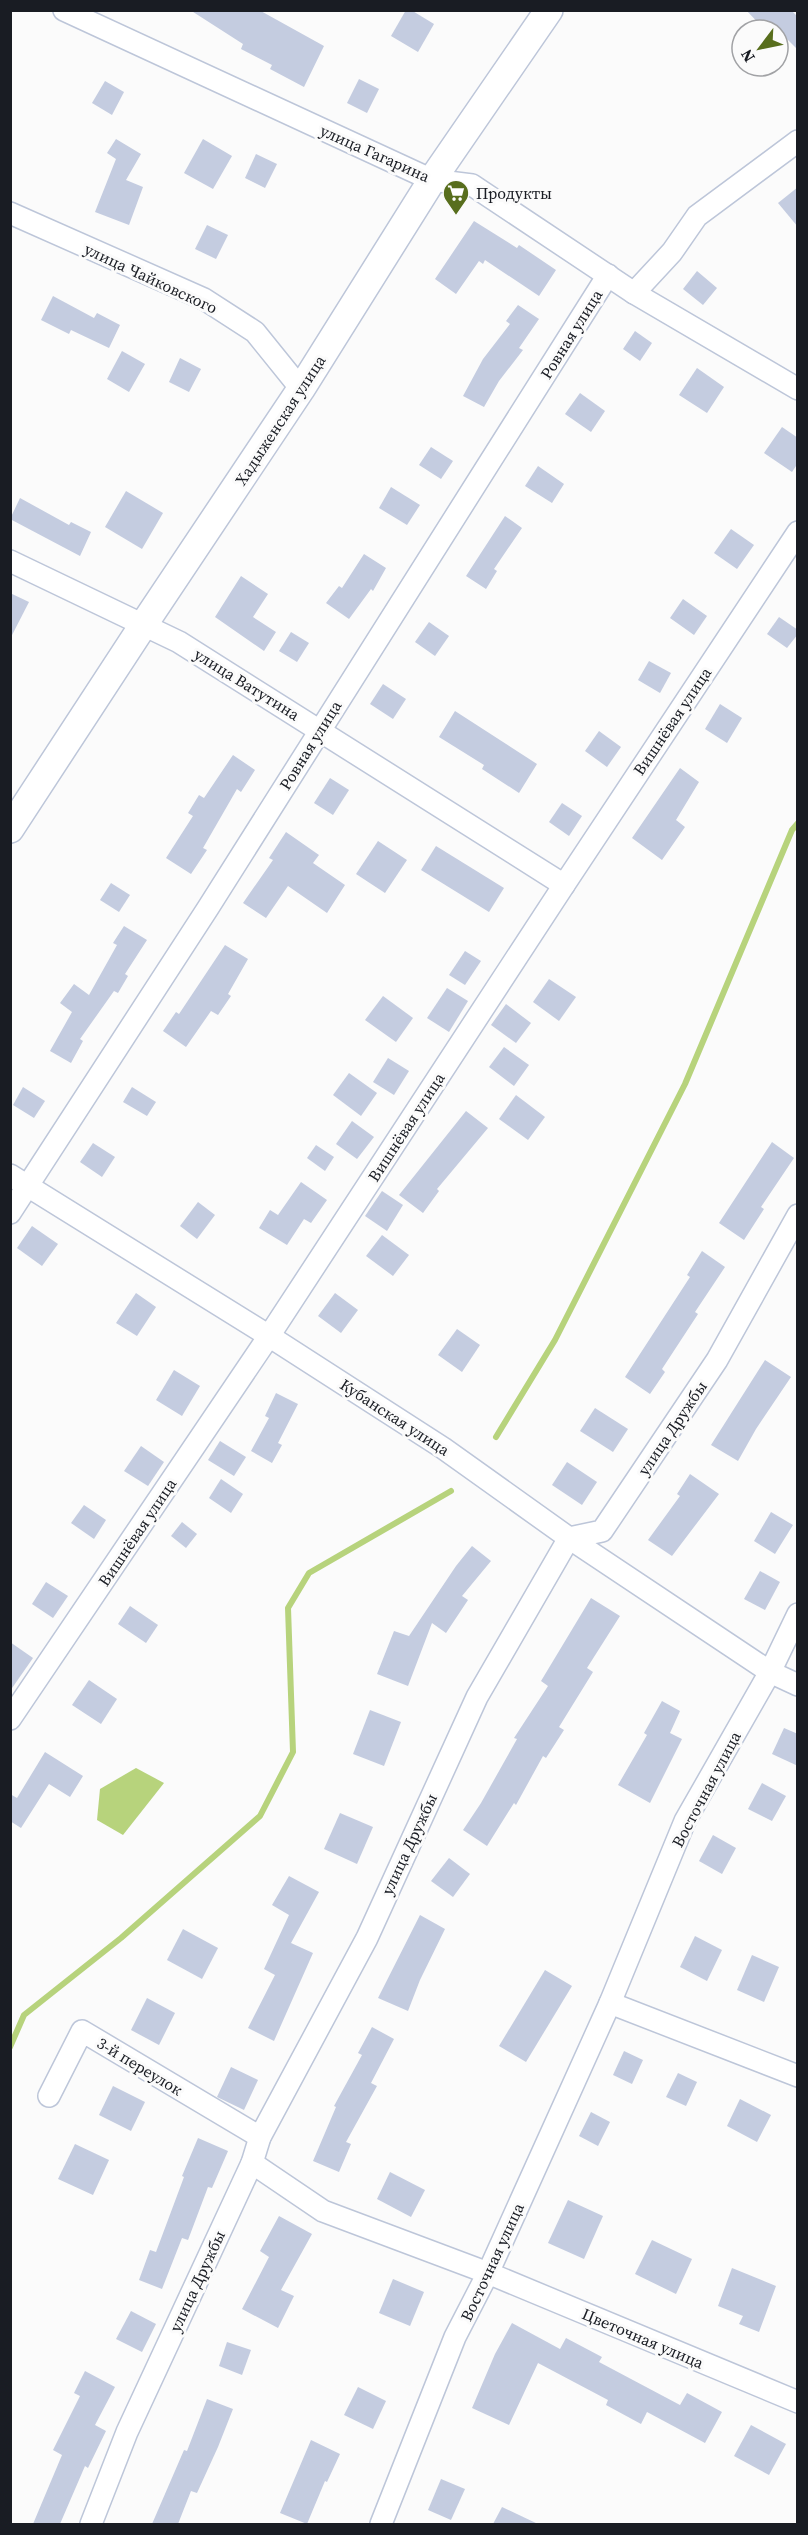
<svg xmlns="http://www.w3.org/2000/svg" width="808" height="2535" viewBox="0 0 808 2535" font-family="'Source Serif 4',serif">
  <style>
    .water { fill: #b7d37c }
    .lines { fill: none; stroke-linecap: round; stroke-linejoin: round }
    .stream { stroke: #b7d37c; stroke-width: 6 }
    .building { fill: #c4cce0 }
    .minor-casing { stroke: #bdc6d9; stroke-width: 24 }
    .major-casing { stroke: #bdc6d9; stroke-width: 30 }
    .minor { stroke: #fff; stroke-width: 21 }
    .major { stroke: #fff; stroke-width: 27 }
    .labels { text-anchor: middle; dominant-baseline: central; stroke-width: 6; stroke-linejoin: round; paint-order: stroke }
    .street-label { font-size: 16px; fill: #191c23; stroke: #fbfbfb }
    .poi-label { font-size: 16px; fill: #191c23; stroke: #fbfbfb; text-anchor: start }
  </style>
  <rect width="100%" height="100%" fill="#fbfbfb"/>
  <polygon class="water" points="136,1768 164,1783 123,1835 97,1820 100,1789"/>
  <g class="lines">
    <g class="stream">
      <polyline points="496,1437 555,1340 685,1084 792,830 798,823"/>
      <polyline points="10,2047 24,2015 121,1938 260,1816 293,1752 288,1608 309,1573 451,1491"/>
    </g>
  </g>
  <g class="building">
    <polygon points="190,10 259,10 324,46 304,87 270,69 272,65 241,49 243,44"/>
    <polygon points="406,10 411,10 434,24 418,52 391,36"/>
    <polygon points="746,10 791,10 798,17 798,50 778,30 765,30"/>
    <polygon points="359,79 379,89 367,113 347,103"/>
    <polygon points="105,81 124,92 112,115 92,103"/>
    <polygon points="116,139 141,154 126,180 143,187 129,225 95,212 116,159 107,153"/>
    <polygon points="203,139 232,156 213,189 184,173"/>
    <polygon points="256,154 277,164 265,188 245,178"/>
    <polygon points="798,187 798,227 778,203"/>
    <polygon points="474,221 517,248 519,245 556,270 539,296 485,260 483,264 479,261 456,294 435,279"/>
    <polygon points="207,225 228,235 216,259 195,249"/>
    <polygon points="697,271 717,288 703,305 683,289"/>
    <polygon points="53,296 94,318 97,313 120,325 109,348 71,330 69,334 41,320"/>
    <polygon points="518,305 539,319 519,348 523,350 499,381 484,407 463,396 483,359 510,324 506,321"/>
    <polygon points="635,331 652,343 640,361 623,349"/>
    <polygon points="122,351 145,364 129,392 107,379"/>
    <polygon points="180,358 201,369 189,392 169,382"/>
    <polygon points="697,368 724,387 707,413 679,395"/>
    <polygon points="580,393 605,411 591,432 565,414"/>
    <polygon points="782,427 798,438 798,463 792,472 764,453"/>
    <polygon points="431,447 453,461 441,479 419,465"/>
    <polygon points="538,466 564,484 552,503 525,486"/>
    <polygon points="391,487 420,505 407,525 379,508"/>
    <polygon points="126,491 163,513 142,549 105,527"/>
    <polygon points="20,498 69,525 71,522 91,532 80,556 10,519"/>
    <polygon points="505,516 522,528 494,569 497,571 486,589 466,576"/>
    <polygon points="731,529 754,545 737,569 714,553"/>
    <polygon points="364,554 386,568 373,591 371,589 349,619 326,603 339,586 342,588"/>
    <polygon points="241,576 268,594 253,617 276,632 264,651 215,617"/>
    <polygon points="10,593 29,602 10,639"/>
    <polygon points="683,599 707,616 694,635 670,618"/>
    <polygon points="779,617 798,630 798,634 787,648 767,634"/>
    <polygon points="429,622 449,636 435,656 415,642"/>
    <polygon points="291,632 309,643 297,662 279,651"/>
    <polygon points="649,661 671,673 660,693 638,680"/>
    <polygon points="383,684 406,699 393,719 370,704"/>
    <polygon points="720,704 742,718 727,743 705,729"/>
    <polygon points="455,711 537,764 519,793 482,769 484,765 439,737"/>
    <polygon points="599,731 621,747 607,767 585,751"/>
    <polygon points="233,755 255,770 241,792 237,789 203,848 207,850 191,874 166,858 193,816 188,813 199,795 204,798"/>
    <polygon points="680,768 699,782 676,820 685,827 662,860 632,838"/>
    <polygon points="330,778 349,790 333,815 314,803"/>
    <polygon points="562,803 582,816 569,836 549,822"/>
    <polygon points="286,832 319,855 313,863 345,885 327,913 288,886 266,918 243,903 273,860 269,858"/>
    <polygon points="378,841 407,860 385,893 356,874"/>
    <polygon points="436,846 504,888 489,912 421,870"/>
    <polygon points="111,883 130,895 119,912 100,900"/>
    <polygon points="124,926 147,940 125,974 128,976 118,993 114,991 80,1039 83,1041 71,1063 50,1051 72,1012 60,1003 74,984 89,995 117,945 113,943"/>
    <polygon points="225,945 248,959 228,994 231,996 218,1015 211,1011 186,1047 163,1031 176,1012 179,1014"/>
    <polygon points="465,951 481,961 465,985 449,975"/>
    <polygon points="549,979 576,997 559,1021 533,1002"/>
    <polygon points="447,988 468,1001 449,1032 427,1018"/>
    <polygon points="383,996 413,1018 396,1042 365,1020"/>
    <polygon points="506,1004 531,1023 516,1043 491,1025"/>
    <polygon points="504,1047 529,1065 514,1086 489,1067"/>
    <polygon points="388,1058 409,1071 394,1095 373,1082"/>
    <polygon points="349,1073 377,1093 361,1116 333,1095"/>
    <polygon points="23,1087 45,1101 34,1118 13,1105"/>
    <polygon points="132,1087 156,1102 147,1116 123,1102"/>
    <polygon points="516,1095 545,1117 528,1140 499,1119"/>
    <polygon points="466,1111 488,1128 437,1189 439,1191 423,1213 399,1195"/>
    <polygon points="352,1121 374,1137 357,1159 336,1144"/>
    <polygon points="772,1142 794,1158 761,1207 764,1209 744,1240 719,1223"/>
    <polygon points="93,1143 115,1157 102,1177 80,1162"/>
    <polygon points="316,1145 334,1157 325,1171 307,1158"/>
    <polygon points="301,1182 327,1200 311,1223 304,1219 287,1245 259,1228 270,1210 278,1215"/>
    <polygon points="382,1191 403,1205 387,1231 365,1216"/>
    <polygon points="198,1202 215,1215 197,1239 180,1226"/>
    <polygon points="32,1226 58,1244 42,1266 17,1248"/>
    <polygon points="382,1235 409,1255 393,1276 366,1256"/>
    <polygon points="702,1251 725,1267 695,1312 698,1314 662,1369 665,1372 650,1394 625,1377 690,1277 687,1275"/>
    <polygon points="136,1293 156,1307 137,1336 116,1323"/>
    <polygon points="335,1293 358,1310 341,1333 318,1316"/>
    <polygon points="457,1329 480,1345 462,1372 438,1355"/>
    <polygon points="765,1360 791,1377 756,1429 738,1461 711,1445"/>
    <polygon points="174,1370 200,1386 182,1416 156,1400"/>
    <polygon points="276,1393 298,1404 278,1443 282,1445 272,1463 251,1451 269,1418 265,1416"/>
    <polygon points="595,1408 628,1429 613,1452 580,1431"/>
    <polygon points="220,1441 246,1457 234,1476 208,1460"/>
    <polygon points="141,1446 164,1462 148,1486 124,1471"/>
    <polygon points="567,1462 597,1482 582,1505 552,1485"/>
    <polygon points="690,1474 719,1494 672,1556 648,1540 680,1496 677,1494"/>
    <polygon points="221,1479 243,1494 231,1513 209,1498"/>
    <polygon points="84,1505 106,1520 94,1539 71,1523"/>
    <polygon points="771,1512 793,1525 775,1554 754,1541"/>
    <polygon points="182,1522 197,1534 186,1548 171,1536"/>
    <polygon points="472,1546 491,1561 462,1596 468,1600 446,1633 432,1623 408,1686 377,1674 394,1631 409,1636 456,1566"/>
    <polygon points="760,1571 780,1582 765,1610 744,1599"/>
    <polygon points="46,1582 68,1596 53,1618 32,1604"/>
    <polygon points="591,1598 620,1616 587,1668 593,1672 559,1727 564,1730 546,1758 543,1756 516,1805 514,1803 487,1846 463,1830 481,1803 517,1739 514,1738 548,1686 541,1681"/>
    <polygon points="130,1606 158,1625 146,1643 118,1624"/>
    <polygon points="10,1642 33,1658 10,1691"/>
    <polygon points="89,1680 117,1699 101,1724 72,1705"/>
    <polygon points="662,1701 680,1711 670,1733 682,1739 650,1803 618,1785 647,1735 644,1733"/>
    <polygon points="370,1710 401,1722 384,1766 353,1754"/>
    <polygon points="784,1728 798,1734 798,1766 772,1754"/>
    <polygon points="45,1752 83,1776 70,1797 49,1784 21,1828 10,1821 10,1794 17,1798"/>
    <polygon points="762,1783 786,1796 772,1821 748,1809"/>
    <polygon points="340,1813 373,1827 357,1864 324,1849"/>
    <polygon points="713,1835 736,1848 722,1874 699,1861"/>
    <polygon points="449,1858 470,1874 453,1897 431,1881"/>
    <polygon points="289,1876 319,1892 291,1943 313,1953 274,2041 248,2028 275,1975 264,1969 289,1915 272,1905"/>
    <polygon points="420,1915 445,1929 420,1980 408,2011 378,1998"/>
    <polygon points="183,1929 218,1948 202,1979 167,1960"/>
    <polygon points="695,1936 722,1950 707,1981 680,1967"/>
    <polygon points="752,1955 779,1967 764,2002 737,1990"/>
    <polygon points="545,1970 572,1986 526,2062 499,2046"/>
    <polygon points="147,1998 175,2013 159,2045 131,2030"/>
    <polygon points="372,2027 394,2039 371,2083 377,2086 346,2142 351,2144 339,2172 313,2161 336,2107 334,2106 362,2055 358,2053"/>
    <polygon points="624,2051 643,2060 632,2084 613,2075"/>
    <polygon points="231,2067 258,2080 244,2110 217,2097"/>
    <polygon points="678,2073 697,2082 686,2106 666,2097"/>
    <polygon points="113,2086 145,2102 131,2131 99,2115"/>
    <polygon points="740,2099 771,2115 757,2142 727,2126"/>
    <polygon points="591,2112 610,2122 598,2146 579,2136"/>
    <polygon points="198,2138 228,2151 212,2188 208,2187 188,2240 182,2238 162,2289 139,2280 150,2250 156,2252 184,2177 182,2176"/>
    <polygon points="75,2144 109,2160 93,2195 58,2179"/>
    <polygon points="390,2172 425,2190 411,2217 377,2199"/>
    <polygon points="568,2200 603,2216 584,2259 548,2243"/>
    <polygon points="279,2216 312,2234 281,2290 294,2296 278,2328 242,2309 269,2257 260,2251"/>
    <polygon points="652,2240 692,2259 676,2294 635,2274"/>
    <polygon points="732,2268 776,2286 759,2332 739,2324 743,2316 718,2306"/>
    <polygon points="393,2279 424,2292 410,2326 379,2313"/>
    <polygon points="131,2311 156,2324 142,2352 116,2339"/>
    <polygon points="512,2323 560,2349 566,2338 602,2357 599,2362 680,2405 687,2393 722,2412 705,2443 647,2412 641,2424 606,2405 608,2400 538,2363 509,2425 472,2408 495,2354"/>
    <polygon points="227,2342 251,2350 242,2375 219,2366"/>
    <polygon points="85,2371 115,2387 95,2425 106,2431 88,2468 85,2466 60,2524 33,2524 62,2455 53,2450 80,2396 74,2393"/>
    <polygon points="358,2387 386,2401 373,2429 344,2415"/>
    <polygon points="207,2399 233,2409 218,2447 197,2493 191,2491 178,2524 152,2524 184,2450 187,2451"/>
    <polygon points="751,2425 786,2444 769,2475 734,2456"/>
    <polygon points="311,2440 340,2454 327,2482 325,2481 307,2524 280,2513"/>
    <polygon points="441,2479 465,2489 451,2520 428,2510"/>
    <polygon points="502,2507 538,2524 493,2524"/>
  </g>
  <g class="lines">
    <g class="minor-casing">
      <g id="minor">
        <polyline points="64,10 432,180 472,185 634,293 798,389"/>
        <polyline points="10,213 204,299 255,332 301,389"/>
        <polyline points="634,293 672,252 697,216 798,141"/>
        <polyline points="10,561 179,642 564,885"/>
        <polyline points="10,1175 269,1336 443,1448 569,1538 770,1672 798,1685"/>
        <polyline points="10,1213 208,908 608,275"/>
        <polyline points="10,1719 269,1336 564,885 798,532"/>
        <polyline points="610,2003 798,2076"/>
        <polyline points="49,2096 82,2031 260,2137"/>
        <polyline points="252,2163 323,2211 488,2273 798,2402"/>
        <polyline points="91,2524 127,2432 252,2163 260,2137 367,1938 477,1697 569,1538 602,1531 717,1360 798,1215"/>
        <polyline points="381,2524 455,2337 488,2273 610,2003 685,1821 770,1672 798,1614"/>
      </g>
    </g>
    <g class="major-casing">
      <polyline id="major" points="10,829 144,624 301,389 432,180 549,10"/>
    </g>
    <use href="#minor" class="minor"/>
    <use href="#major" class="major"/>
  </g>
  <defs>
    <g id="supermarket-pin" transform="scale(1.35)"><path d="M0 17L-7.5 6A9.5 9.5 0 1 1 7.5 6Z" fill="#586e1d" stroke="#fbfbfb"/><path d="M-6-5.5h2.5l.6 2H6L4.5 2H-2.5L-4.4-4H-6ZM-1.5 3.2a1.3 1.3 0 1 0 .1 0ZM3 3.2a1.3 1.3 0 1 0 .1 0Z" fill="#fff"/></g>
  </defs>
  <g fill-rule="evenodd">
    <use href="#supermarket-pin" x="456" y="193"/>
  </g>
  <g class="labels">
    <g class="street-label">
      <text transform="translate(375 153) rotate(24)">улица Гагарина</text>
      <text transform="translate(151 278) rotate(25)">улица Чайковского</text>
      <text transform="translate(571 334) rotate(-58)">Ровная улица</text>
      <text transform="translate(280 420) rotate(-57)">Хадыженская улица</text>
      <text transform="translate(247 684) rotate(32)">улица Ватутина</text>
      <text transform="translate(672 721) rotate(-56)">Вишнёвая улица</text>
      <text transform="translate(310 745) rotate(-58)">Ровная улица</text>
      <text transform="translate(406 1127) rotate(-57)">Вишнёвая улица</text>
      <text transform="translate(395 1417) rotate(33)">Кубанская улица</text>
      <text transform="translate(672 1428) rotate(-56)">улица Дружбы</text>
      <text transform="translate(137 1532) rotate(-56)">Вишнёвая улица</text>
      <text transform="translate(706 1789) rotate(-62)">Восточная улица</text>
      <text transform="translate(409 1844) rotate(-65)">улица Дружбы</text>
      <text transform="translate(140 2066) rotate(31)">3-й переулок</text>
      <text transform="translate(492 2262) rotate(-65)">Восточная улица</text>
      <text transform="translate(197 2281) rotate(-65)">улица Дружбы</text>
      <text transform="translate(643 2338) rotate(23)">Цветочная улица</text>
    </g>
    <g class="poi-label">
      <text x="476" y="193">Продукты</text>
    </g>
  </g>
  <rect width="808" height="2535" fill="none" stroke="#191c23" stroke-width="24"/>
  <g transform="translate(760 48) rotate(238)"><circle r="28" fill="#fbfbfb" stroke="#a1a2a5" stroke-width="1.5"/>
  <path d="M0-4.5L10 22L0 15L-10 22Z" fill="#586e1d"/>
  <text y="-9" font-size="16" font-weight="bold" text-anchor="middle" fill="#191c23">N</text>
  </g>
</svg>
